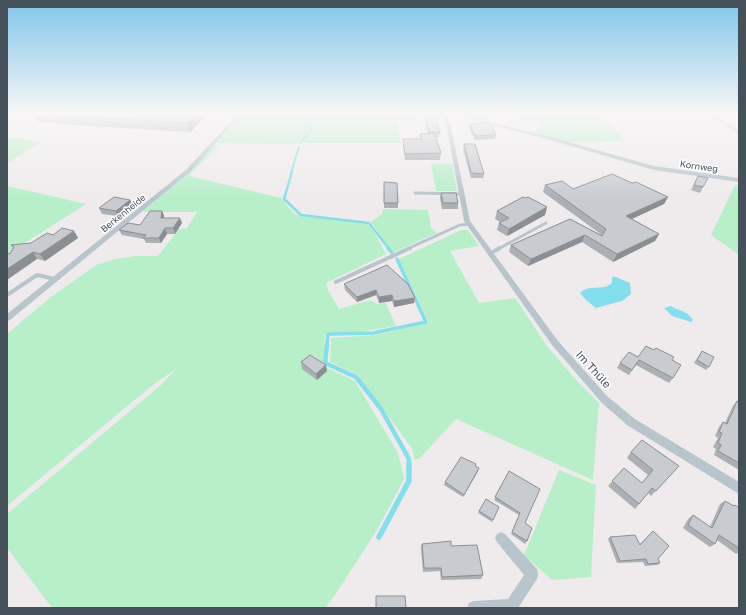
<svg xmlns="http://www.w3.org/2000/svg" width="746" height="615" viewBox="0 0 746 615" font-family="'Golos Text',sans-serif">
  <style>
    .green { fill: #b7efc8 }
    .water { fill: #83dfec }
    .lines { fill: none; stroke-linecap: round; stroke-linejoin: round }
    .stream-far4 { stroke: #83dfec; stroke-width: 2 }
    .stream-far3 { stroke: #83dfec; stroke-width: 2.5 }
    .stream-far2 { stroke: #83dfec; stroke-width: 3.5 }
    .stream-far1 { stroke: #83dfec; stroke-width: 4.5 }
    .stream { stroke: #83dfec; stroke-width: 5.5 }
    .lane-far1 { stroke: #b9c5cc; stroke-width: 3 }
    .lane { stroke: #b9c5cc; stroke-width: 4 }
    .street { fill: #b9c5cc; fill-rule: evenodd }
    .wall { fill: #acafb4 }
    .shaded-wall { fill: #8c8f92 }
    .building { fill: #c8ccd1; stroke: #8c8f92 }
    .labels { text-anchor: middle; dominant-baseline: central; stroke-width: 3; stroke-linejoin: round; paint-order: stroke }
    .far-street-label { font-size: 9px; fill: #445159; stroke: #fff }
    .street-label { font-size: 11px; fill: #445159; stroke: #fff }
  </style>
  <rect width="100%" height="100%" fill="#efebec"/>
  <g class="green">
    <path d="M244 113H439L442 117C427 117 413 120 398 120L400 143H300L312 129 307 114 309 129 296 144 216 143Z"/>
    <polygon points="456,113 598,113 625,141 566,142 533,133 541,124 497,114 489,122"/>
    <polygon points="12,138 41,142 7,163 7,140"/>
    <path d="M213 146H219L191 173 190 176 281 198 293 213 301 216 362 221C375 226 379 243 386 254L326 283 328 290 339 309 370 300 377 304 386 303 396 326 353 333 325 334 323 366 355 381 398 453 404 479 377 530 335 595 325 608H52L7 548V514L161 385 176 369 154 384 7 506V334L51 297 96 265 115 259 136 256H158L179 229 187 228 197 212H142L187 174Z"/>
    <polygon points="431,164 452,164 457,191 436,191"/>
    <polygon points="735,185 739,185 739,255 711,235"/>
    <polygon points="7,186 86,204 9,253 7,253"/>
    <polygon points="383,209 428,210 431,228 437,233 392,253 371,222 382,214"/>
    <polygon points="461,230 468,230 479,246 450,251 479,303 515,298 547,346 578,382 599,403 593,480 456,419 419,459 414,459 413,450 358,375 330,362 331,338 375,335 429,323 399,259"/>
    <polygon points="559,470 596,485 591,577 552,580 524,555"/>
  </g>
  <g class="water">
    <path d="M612 277H616L630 283 631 294 622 301 596 308 587 301 580 293C590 283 602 292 612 283Z"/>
    <path d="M671 306C679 311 688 311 693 320L691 322 672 316 664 308Z"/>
  </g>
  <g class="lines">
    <g class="stream-far4">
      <polyline points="300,143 311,129 308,113"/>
      <polyline points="291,173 299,147"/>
    </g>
    <polyline class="stream-far3" points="292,172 284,199 301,215 369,223 389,249"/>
    <g class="stream-far2">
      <polyline points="388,248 392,253"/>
      <polyline points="327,345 328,334 373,333 426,322 397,259"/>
    </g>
    <polyline class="stream-far1" points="327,344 325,363 356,377 381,409 409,459 409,465"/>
    <polyline class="stream" points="379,537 409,481 409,464"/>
    <g class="lane-far1">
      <polyline points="415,193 462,194"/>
      <polyline points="407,249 460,225 470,224"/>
      <polyline points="498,249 546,223"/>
    </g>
    <g class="lane">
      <polyline points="491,253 500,248"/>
      <polyline points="336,282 410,248"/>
      <polyline points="7,295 37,275 55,279"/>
    </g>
    <g class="street">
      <polygon points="239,113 243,113 190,172 10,320 7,321 7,314 186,170"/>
      <polygon points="441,113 445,113 449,118 470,221 558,341 607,396 635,419 739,482 739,494 627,425 601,402 552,345 464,221 445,118"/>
      <polygon points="447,113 452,113 547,136 654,166 739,178 739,182 654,170 543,138"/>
      <polygon points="708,113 712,113 739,131 739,134"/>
      <polygon points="501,532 505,534 537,569 538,574 537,579 518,608 467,608 469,603 474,601 508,599 524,575 497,542 495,538 497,534"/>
    </g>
  </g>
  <g class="wall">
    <polygon points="33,113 203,113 204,118 190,132 75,125 38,122"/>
    <polygon points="426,119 440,132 439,137 435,137 441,153 440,160 405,160 403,145 403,139 420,139 420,134 428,133 425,124"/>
    <polygon points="470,124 496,135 495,139 475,140 469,128"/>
    <polygon points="464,144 484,174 483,178 471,178 463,149"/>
    <polygon points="698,176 703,187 700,193 691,190"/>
    <polygon points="384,182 398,203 398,208 384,208"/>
    <polygon points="632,183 668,197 664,204 632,219 659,234 655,241 613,262 582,242 528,266 509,252 511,245 570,219 602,235 543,192 545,185 573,189"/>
    <polygon points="441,193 458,203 458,209 442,209 440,198"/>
    <polygon points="130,200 133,205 118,216 102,214 99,208"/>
    <polygon points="547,207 545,215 507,236 497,230 499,223 500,222 495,219 497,211"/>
    <polygon points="162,211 164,216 164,218 182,223 175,234 167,234 161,243 146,243 144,239 122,235 119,230 140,225"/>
    <polygon points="74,231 78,238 45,261 37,259 10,254 13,248 11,245 31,243 53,235"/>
    <polygon points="344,284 415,298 414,303 394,307 392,301 379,303 376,295 357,302 345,290"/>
    <polygon points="702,351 709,367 706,370 694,363"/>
    <polygon points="638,357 672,360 673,378 669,383 636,365 629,375 617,368 620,363"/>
    <polygon points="301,362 327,371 317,380 302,369"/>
    <polygon points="737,401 739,402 739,470 714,455 716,449 713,447 718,438 715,436 719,427 723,422 725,423 733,406"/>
    <polygon points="631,452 679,466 651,496 648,493 635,509 608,486 624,468 642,483 648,475 627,458"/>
    <polygon points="475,466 478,471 463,497 444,485 445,482"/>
    <polygon points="509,471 525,523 527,541 525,544 511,534 519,515 494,500"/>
    <polygon points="725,501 733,506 735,505 739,508 739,552 736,554 717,540 715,544 710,547 683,528 688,519 693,515 710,527 720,504"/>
    <polygon points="499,507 492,522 478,513 479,511"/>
    <polygon points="653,531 658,559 660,563 657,565 645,566 643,562 617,563 608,539 610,537 640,544"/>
    <polygon points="422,544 451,546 483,575 481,579 441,580 440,571 423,572 421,548"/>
  </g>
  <g class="shaded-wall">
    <polygon points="198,113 203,113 204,118 190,132 187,123"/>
    <polygon points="668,197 664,204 623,223 626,216"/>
    <polygon points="130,200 133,205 118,216 116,211"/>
    <polygon points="547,207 545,215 507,236 509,229"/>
    <polygon points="162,211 164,216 163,223 161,218"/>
    <polygon points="180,218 182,223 175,234 173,228"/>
    <polygon points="165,228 167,234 161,243 159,238"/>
    <polygon points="74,231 78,238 45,261 40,254"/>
    <polygon points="659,234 655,241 613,262 617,254"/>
    <polygon points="585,235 582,242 528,266 531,259"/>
    <polygon points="33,252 37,259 7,280 7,269"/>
    <polygon points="376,290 376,295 357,302 357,297"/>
    <polygon points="392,295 392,301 379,303 379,297"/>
    <polygon points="415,298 414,303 394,307 394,301"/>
    <polygon points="326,365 327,371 317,380 316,374"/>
    <polygon points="479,468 478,471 463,497 464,495"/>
  </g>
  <g class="building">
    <polygon points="33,113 198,113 187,123 71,116"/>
    <polygon points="426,119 436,119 440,132 429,132"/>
    <polygon points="490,123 496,135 475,136 470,124"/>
    <polygon points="434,133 441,153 405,154 403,139 421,139 420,134"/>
    <polygon points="464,144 475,144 484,174 471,173"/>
    <polygon points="612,174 632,183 636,182 668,197 626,216 659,234 617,254 585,235 531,259 511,245 570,219 602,236 606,229 545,185 562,181 573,189"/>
    <polygon points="698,176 708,178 703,187 694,185"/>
    <polygon points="384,182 397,183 398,203 384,203"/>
    <polygon points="441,193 456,193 458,203 443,203"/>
    <polygon points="114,197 130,200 116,211 99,208"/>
    <polygon points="523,197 525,198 528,197 547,207 509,229 499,223 509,218 497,211"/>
    <polygon points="150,211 162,211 161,218 180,218 173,228 165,228 159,238 143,238 146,235 119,230 128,223 140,225"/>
    <polygon points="62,228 74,231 40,254 33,252 7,269 7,253 10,254 14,247 11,245 31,243 47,233 53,235"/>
    <polygon points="387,265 408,284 415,298 394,301 392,295 379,297 376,290 357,297 344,284"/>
    <polygon points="646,346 654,350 656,348 674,357 672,360 681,365 673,378 639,360 632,370 620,363 629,352 638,357"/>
    <polygon points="702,351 714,357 709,367 697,360"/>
    <polygon points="310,355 326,365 316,374 301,362"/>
    <polygon points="737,401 739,402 739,463 718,451 721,445 718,443 722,433 719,432 723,422 727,424"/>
    <polygon points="642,440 679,466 656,491 652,488 639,504 612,481 624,468 642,483 653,470 631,452"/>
    <polygon points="461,457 476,464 475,466 479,468 464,495 445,482"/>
    <polygon points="509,471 540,489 525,523 532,528 527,541 512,532 520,513 495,497"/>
    <polygon points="486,499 499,507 493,520 479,511"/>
    <polygon points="725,501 734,506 735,505 739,508 739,548 719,535 715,544 688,525 693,515 712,528"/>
    <polygon points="653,531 669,546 658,559 660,563 648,564 646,559 620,561 610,537 635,535 640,545"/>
    <polygon points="451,541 451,546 477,545 483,575 442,577 441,568 424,568 422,544"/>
    <polygon points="376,596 405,596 406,608 376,608"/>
  </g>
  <linearGradient id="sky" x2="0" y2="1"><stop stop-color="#7fc5ea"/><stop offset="0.57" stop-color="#f8f6f6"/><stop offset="1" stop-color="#f8f6f6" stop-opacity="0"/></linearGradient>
  <rect width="746" height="199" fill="url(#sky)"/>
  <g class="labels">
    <g class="far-street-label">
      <text transform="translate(699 166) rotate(8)">Kornweg</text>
      <text transform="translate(123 213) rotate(-39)">Berkenheide</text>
    </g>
    <g class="street-label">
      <text transform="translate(594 369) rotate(48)">Im Thüle</text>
    </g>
  </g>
  <rect width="746" height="615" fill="none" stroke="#445159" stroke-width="16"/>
</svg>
